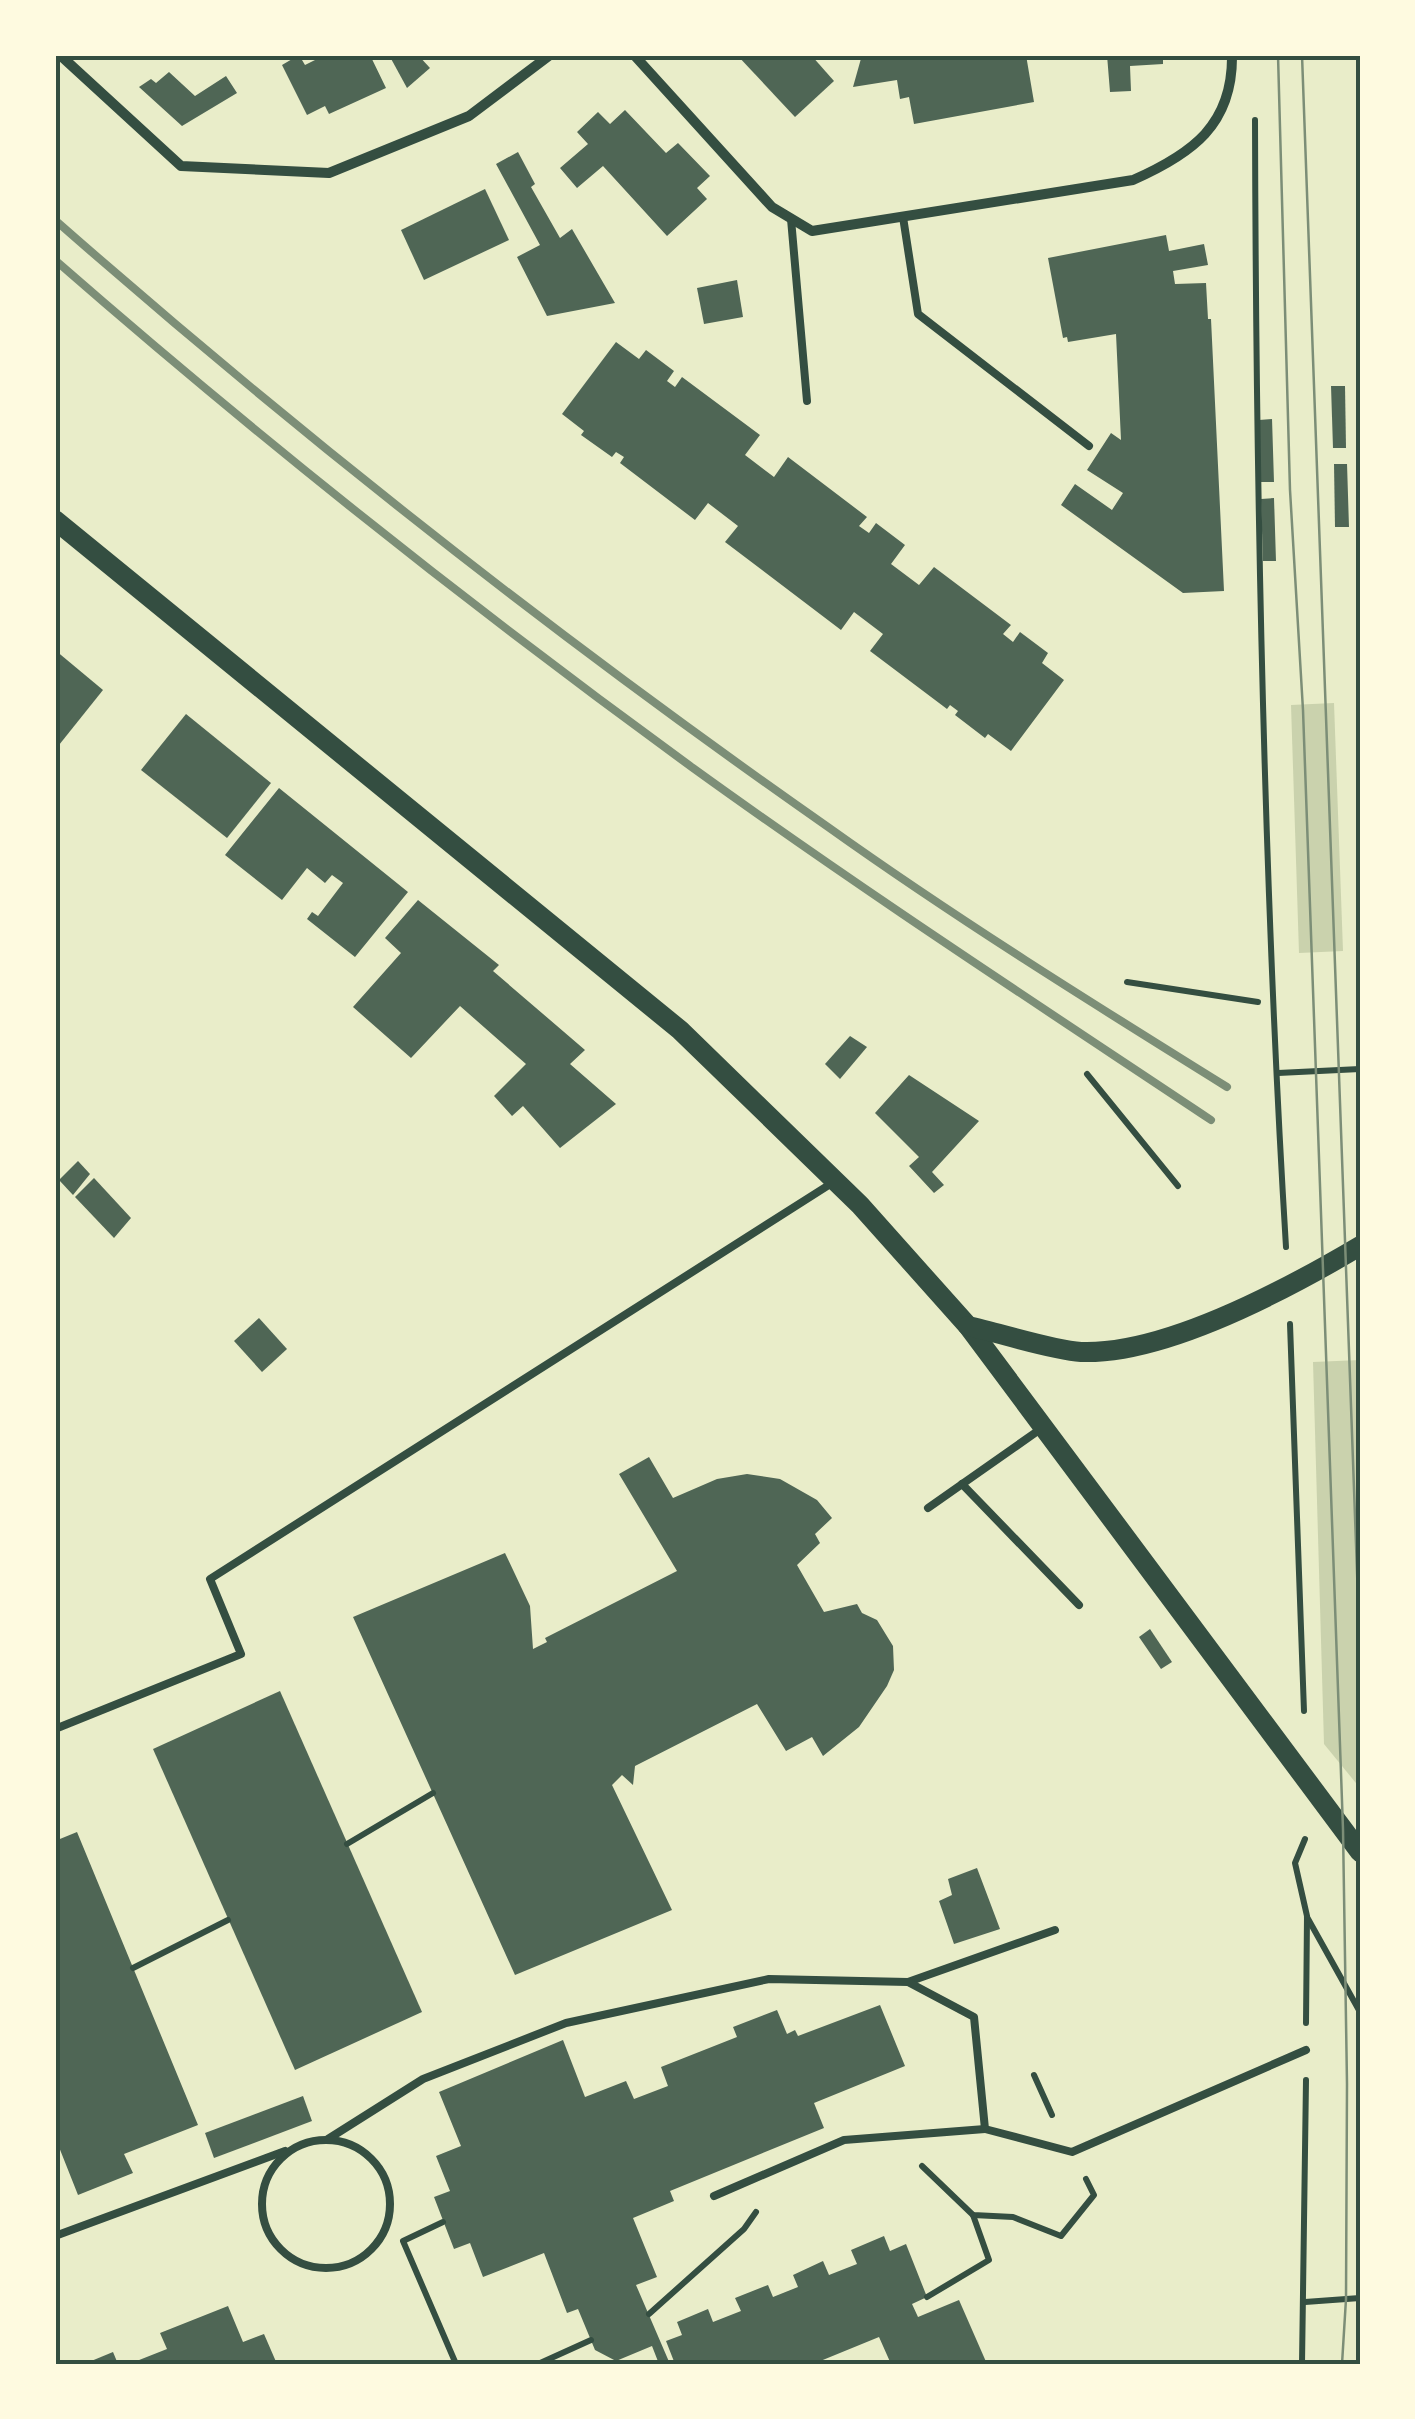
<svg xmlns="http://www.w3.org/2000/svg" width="1415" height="2419" viewBox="0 0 1415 2419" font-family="'Asap Condensed',sans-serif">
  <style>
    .green { fill: #cad2ad }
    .building { fill: #4f6655 }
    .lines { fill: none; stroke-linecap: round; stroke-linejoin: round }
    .path { stroke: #344e41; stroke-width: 6 }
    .service { stroke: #344e41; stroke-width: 8 }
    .minor { stroke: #344e41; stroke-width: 10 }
    .secondary { stroke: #344e41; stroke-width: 20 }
    .tram { stroke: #7c8e77; stroke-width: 2.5 }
    .rail { stroke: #7c8e77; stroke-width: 8 }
    .neatline { fill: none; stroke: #344e41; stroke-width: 4 }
  </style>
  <rect width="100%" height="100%" fill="#e9edc9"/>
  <g class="green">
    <polygon points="1334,703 1343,951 1299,953 1291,705"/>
    <polygon points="1360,1360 1360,1788 1324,1744 1313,1362"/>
  </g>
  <g class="building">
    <polygon points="299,55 305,65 325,55 370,55 386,88 329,114 325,106 307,115 282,65"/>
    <polygon points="389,55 418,55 430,68 407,88"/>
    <polygon points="737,55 811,55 834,81 795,117"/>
    <polygon points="862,55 954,55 955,59 963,55 1026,55 1034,102 914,124 909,97 900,99 897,80 853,87"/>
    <polygon points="1107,55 1163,55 1163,64 1130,66 1131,91 1110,92"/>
    <polygon points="169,72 195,96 226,76 237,93 182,126 139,87 151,79 156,83"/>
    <polygon points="625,110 666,153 678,143 710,176 697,188 707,199 667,236 603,166 577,188 560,168 588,144 577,132 598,112 610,124"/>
    <polygon points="518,152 535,184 531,187 560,238 572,229 615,303 547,316 517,257 540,245 496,164"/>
    <polygon points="485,189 509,240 424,280 401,230"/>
    <polygon points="1166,235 1169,251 1204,244 1208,265 1173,271 1175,284 1206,283 1208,319 1211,319 1224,591 1183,593 1061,505 1075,484 1112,510 1123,493 1087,470 1111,433 1121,440 1116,334 1068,342 1067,337 1063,338 1048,258"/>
    <polygon points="737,280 743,317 704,324 697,288"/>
    <polygon points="616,342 639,359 646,350 674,371 667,381 675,387 682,377 760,435 745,455 774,477 788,457 867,517 859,526 869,533 876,523 905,545 891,564 919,585 934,567 1011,625 1003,634 1013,642 1020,632 1048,653 1042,663 1064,680 1011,751 988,734 985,738 955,715 958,711 950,705 947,709 870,651 883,634 854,612 841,630 725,542 738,526 708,503 695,520 620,463 624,457 616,452 612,457 581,435 584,431 562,414"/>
    <polygon points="1331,386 1345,386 1346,448 1333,448"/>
    <polygon points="1272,419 1274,482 1260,482 1259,420"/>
    <polygon points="1334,464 1347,464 1349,527 1335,527"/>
    <polygon points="1274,498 1276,561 1263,561 1261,499"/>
    <polygon points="55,650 103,690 55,750"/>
    <polygon points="186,714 271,783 227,838 141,770"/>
    <polygon points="279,788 408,892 355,957 307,919 312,912 318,916 343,883 332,875 325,883 307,868 282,900 225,855"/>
    <polygon points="418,900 499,965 493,971 585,1050 570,1064 616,1104 560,1148 523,1106 512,1116 494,1096 526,1064 460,1006 411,1058 353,1007 401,953 385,938"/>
    <polygon points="850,1036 867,1047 840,1079 825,1064"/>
    <polygon points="909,1075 979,1121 932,1172 944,1185 934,1193 909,1166 919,1157 875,1113"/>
    <polygon points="78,1161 90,1174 73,1195 59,1180"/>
    <polygon points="94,1178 131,1218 114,1238 75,1197"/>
    <polygon points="259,1318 287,1349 262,1372 234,1341"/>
    <polygon points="649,1457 673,1498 717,1479 747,1474 780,1479 817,1500 832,1518 815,1534 820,1543 797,1565 824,1612 857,1604 862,1613 877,1620 893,1646 894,1670 887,1686 859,1727 823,1756 812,1737 786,1751 757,1704 635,1766 633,1785 622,1775 612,1785 672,1910 515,1975 353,1617 505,1553 530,1606 533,1649 547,1642 545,1638 677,1571 619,1474"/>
    <polygon points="1150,1629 1172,1662 1161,1669 1139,1637"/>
    <polygon points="280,1691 422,2012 295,2070 153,1749"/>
    <polygon points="77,1832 198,2125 124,2154 133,2173 78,2195 55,2137 55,1841"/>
    <polygon points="977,1868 1000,1929 954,1944 939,1901 952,1895 948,1879"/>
    <polygon points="880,2005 905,2066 814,2103 824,2128 670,2191 674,2201 633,2218 657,2277 636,2285 670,2364 659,2364 652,2346 616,2361 595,2350 578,2309 567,2313 544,2253 483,2277 470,2243 454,2249 434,2197 450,2191 436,2156 461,2146 439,2092 563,2040 585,2097 626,2081 634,2099 668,2086 661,2067 737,2037 733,2027 777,2010 787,2034 795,2030 798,2036"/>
    <polygon points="303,2096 312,2121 214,2158 205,2133"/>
    <polygon points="884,2236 890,2251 906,2244 927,2297 912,2304 918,2317 959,2300 987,2364 891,2364 879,2337 813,2364 675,2364 666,2341 682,2335 677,2322 708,2309 713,2322 741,2311 735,2298 768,2285 773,2297 798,2287 793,2275 823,2261 829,2275 857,2264 851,2250"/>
    <polygon points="228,2306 243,2342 264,2334 277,2364 129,2364 167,2349 160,2333"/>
    <polygon points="113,2352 118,2364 84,2364"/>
  </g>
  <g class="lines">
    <g class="path">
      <path d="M1255 120C1256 495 1263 872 1286 1247"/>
      <polyline points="1127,982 1258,1002"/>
      <polyline points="1278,1073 1360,1069"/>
      <polyline points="1087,1074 1178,1186"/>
      <polyline points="1290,1324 1304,1711"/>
      <polyline points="1305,1839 1295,1863 1307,1916 1306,2023"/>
      <polyline points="347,1844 433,1793"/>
      <polyline points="1307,1917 1360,2012"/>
      <polyline points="133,1968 228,1920"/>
      <polyline points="1034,2075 1052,2115"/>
      <polyline points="922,2166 973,2215 1013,2217 1061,2236 1094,2195 1086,2179"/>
      <polyline points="443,2222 403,2241 456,2364"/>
      <polyline points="927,2297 989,2260 973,2215"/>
      <polyline points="1305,2302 1360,2298"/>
      <polyline points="649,2314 744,2229 756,2212"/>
      <polyline points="538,2364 591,2340"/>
      <polyline points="1302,2364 1306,2080"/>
    </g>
    <g class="service">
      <polyline points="903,217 918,314 1089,446"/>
      <polyline points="791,219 807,401"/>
      <polyline points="962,1484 1079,1605"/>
      <polyline points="928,1508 1042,1428"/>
      <polyline points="55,1729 241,1654 210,1579 832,1183"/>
      <polyline points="908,1982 1055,1930"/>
      <polyline points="328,2139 423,2079 566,2023 769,1979 908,1982 974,2017 985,2129 1072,2152 1306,2050"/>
      <circle cx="326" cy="2204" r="64"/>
      <polyline points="714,2196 844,2140 985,2129"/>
      <polyline points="55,2236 285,2151"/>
    </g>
    <g class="minor">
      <polyline points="60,55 181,166 329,173 469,116 550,55"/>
      <path d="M634 55 772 207 812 231 1133 180C1192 154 1233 125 1232 55"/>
    </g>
    <g class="secondary">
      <polyline points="55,520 680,1030 860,1205 968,1326 1360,1852"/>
      <path d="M968 1326C1000 1333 1051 1350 1081 1352 1165 1355 1289 1288 1360 1246"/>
    </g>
    <g class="tram">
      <polyline points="1278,55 1290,490 1303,710 1343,1829 1347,2084 1346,2299 1342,2364"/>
      <polyline points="1302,55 1360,1654"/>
    </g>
    <g class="rail">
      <path d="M55 220C301 436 559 639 828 827 957 919 1092 1003 1227 1087"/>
      <path d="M55 260C260 439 473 608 693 768 862 890 1037 1004 1211 1120"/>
    </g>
  </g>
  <rect width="1415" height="2419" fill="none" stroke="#fefae0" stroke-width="115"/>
  <rect x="58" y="58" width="1300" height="2304" class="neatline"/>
</svg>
